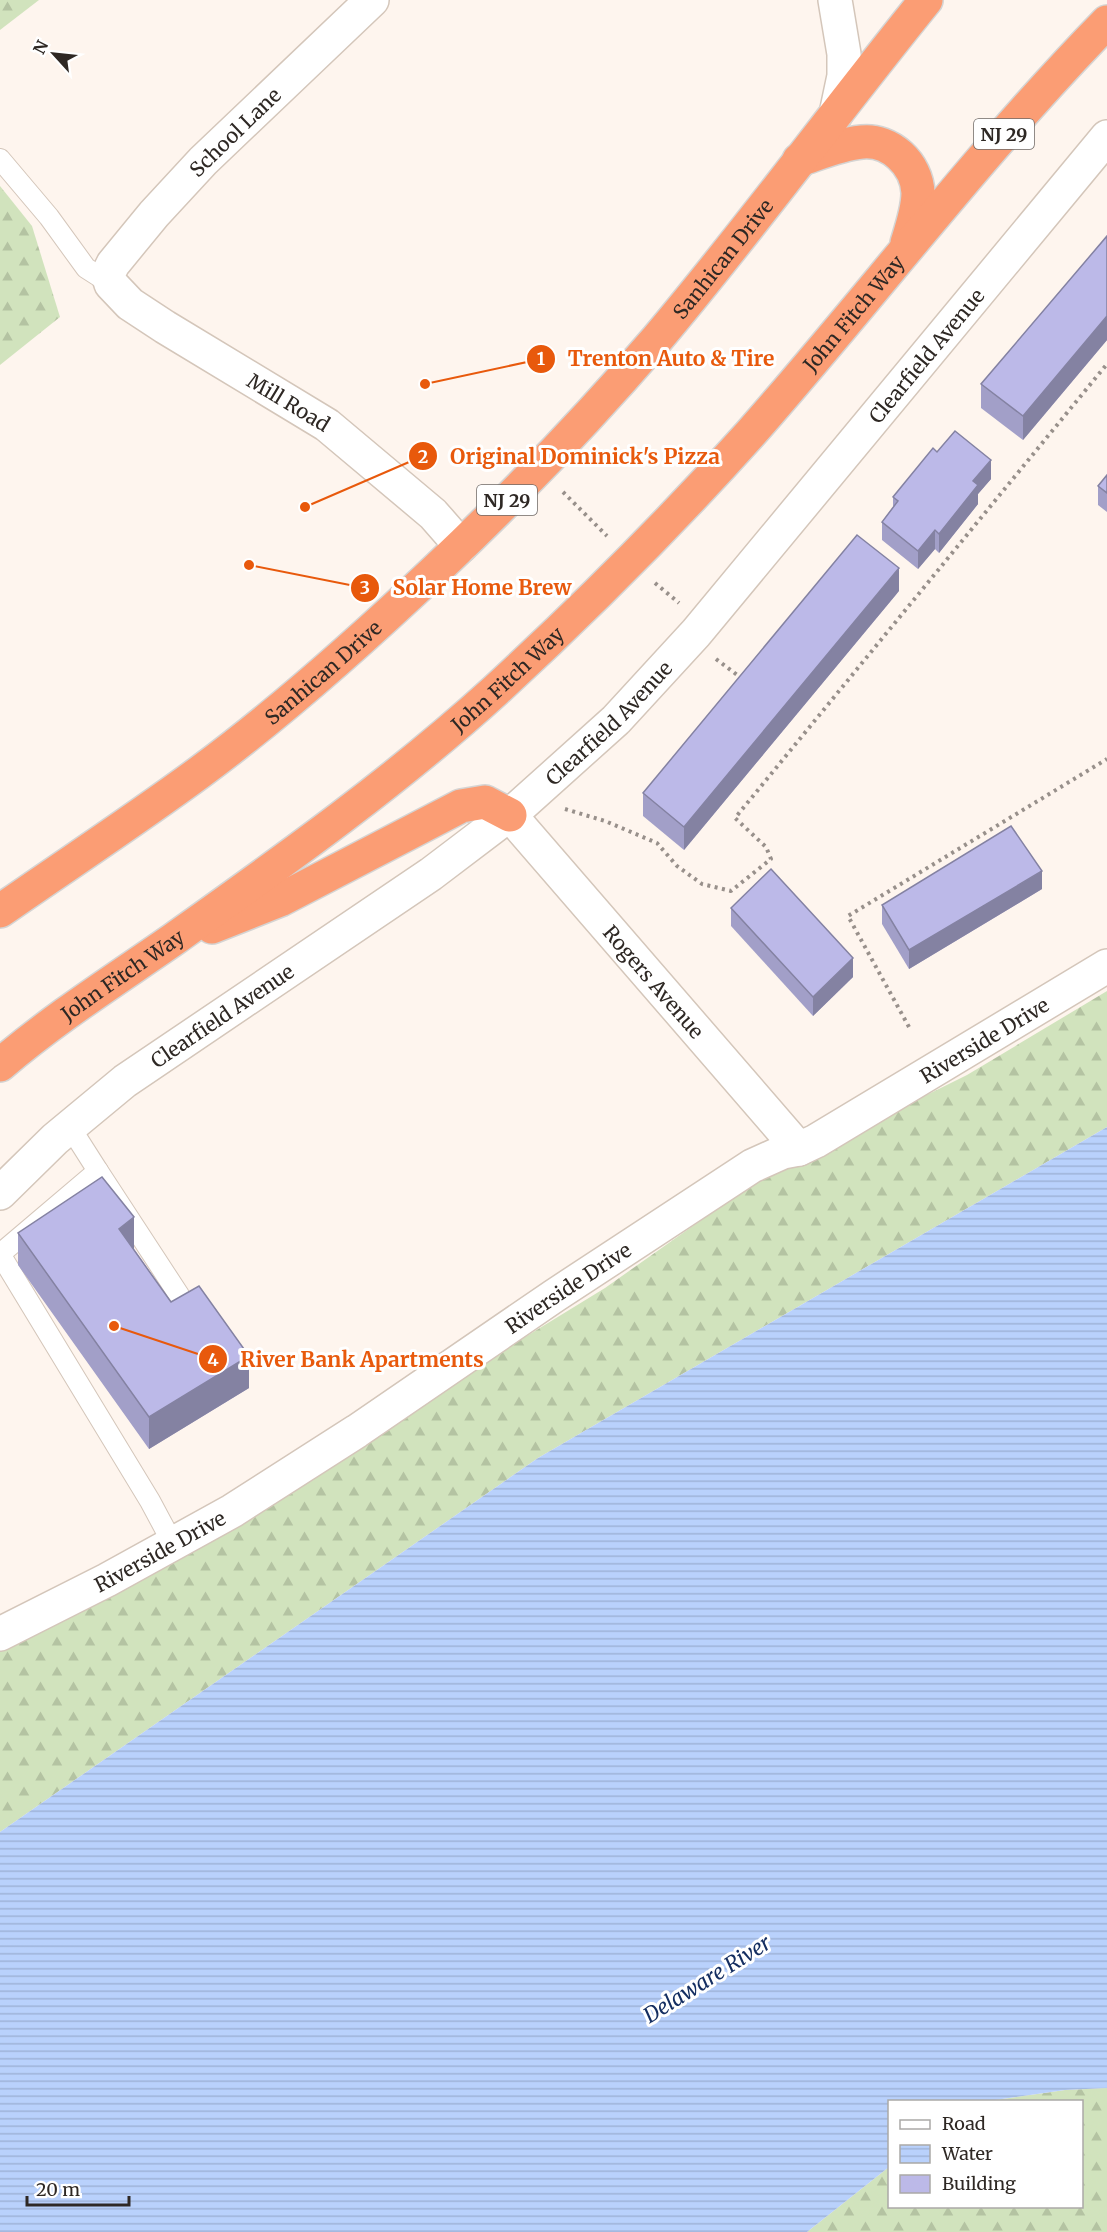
<svg xmlns="http://www.w3.org/2000/svg" width="1107" height="2232" viewBox="0 0 1107 2232" font-family="Merriweather,serif">
  <style>
    .forest { fill: url(#forest-firs) }
    .water { fill: url(#water-rules) }
    .lines { fill: none; stroke-linecap: round; stroke-linejoin: round }
    .lane-casing { stroke: #d4c6ba; stroke-width: 22 }
    .street-casing { stroke: #d4c6ba; stroke-width: 36 }
    .highway-casing { stroke: #d5d4d3; stroke-width: 36 }
    .path { stroke: #98908b; stroke-width: 4; stroke-dasharray: 3 4.5; stroke-linecap: butt }
    .lane { stroke: #fff; stroke-width: 20 }
    .street { stroke: #fff; stroke-width: 33 }
    .highway { stroke: #fb9d74; stroke-width: 33 }
    .wall { fill: #a29fc8 }
    .shaded-wall { fill: #8482a2 }
    .building { fill: #bcb9e8; stroke: #8482a2; stroke-width: 1.5 }
    .labels { text-anchor: middle; dominant-baseline: central; stroke-width: 6; stroke-linejoin: round; paint-order: stroke }
    .shield { fill: #fff; stroke: #6d6866; stroke-width: 1.5 }
    .shield-label { font-size: 18px; font-weight: bold; fill: #2e2824 }
    .street-label { font-size: 20px; fill: #2e2824; stroke: #fff }
    .water-label { font-size: 21px; font-style: italic; fill: #142e61; stroke: #fff }
    .leader { fill: none; stroke: #e8590c; stroke-width: 2 }
    .callout-dot { fill: #e8590c; stroke: #fff; stroke-width: 2 }
    .mark-label { font-size: 18px; text-anchor: middle; font-weight: bold; fill: #fff }
    .callout-label { font-size: 21px; text-anchor: middle; font-weight: bold; fill: #e8590c; stroke: #fff; stroke-width: 6; stroke-linejoin: round; paint-order: stroke }
  </style>
  <defs>
    <pattern id="forest-firs" width="22" height="20" patternUnits="userSpaceOnUse" patternTransform="scale(1.5)"><rect width="22" height="20" fill="#d1e3bd"/><path d="M5 1l3.5 6h-7zM16 11l3.5 6h-7z" fill="#b4c3a2"/></pattern>
    <pattern id="water-rules" width="6" height="5" patternUnits="userSpaceOnUse" patternTransform="scale(1.5)"><rect width="6" height="5" fill="#b9d1fc"/><path d="M0 2.5h6" fill="none" stroke="#9fb3d8"/></pattern>
  </defs>
  <rect width="100%" height="100%" fill="#fef5ee"/>
  <g class="forest">
    <polygon points="0,0 39,0 0,30"/>
    <polygon points="0,186 32,226 60,317 0,365"/>
    <polygon points="1107,991 1107,1127 538,1458 0,1832 0,1649 89,1605 605,1288 765,1175 967,1075"/>
    <polygon points="1107,2088 1107,2232 807,2232 889,2167 890,2206 1082,2206 1082,2102 988,2101 1065,2090"/>
  </g>
  <polygon class="water" points="1107,1127 1107,2088 1065,2090 988,2101 890,2102 889,2167 807,2232 0,2232 0,1832 538,1458"/>
  <g class="lines">
    <g class="lane-casing">
      <g id="lane">
        <polyline points="0,159 49,217 86,268 111,284"/>
        <polyline points="70,1127 98,1171"/>
        <polyline points="0,1254 150,1501 173,1544"/>
        <polyline points="0,1254 98,1171 179,1295"/>
      </g>
    </g>
    <g class="street-casing">
      <g id="street">
        <path id="s1" d="M372 0 203 161 154 214 113 264 108 274 111 284 130 304 165 327 327 425 433 514 461 546"/>
        <polyline points="835,0 844,54 844,76 836,114"/>
        <path id="s2" d="M510 815 799 1149"/>
        <path id="s3" d="M0 1193 55 1139 125 1081 431 874 518 808 616 720 696 633 1107 137"/>
        <path id="s4" d="M0 1634 107 1580 232 1511 357 1431 554 1296 752 1166 783 1152 799 1149 816 1141 1107 966"/>
      </g>
    </g>
    <g class="highway-casing">
      <g id="highway">
        <path d="M799 160C820 153 840 144 862 142 890 139 917 164 918 193 918 209 912 227 907 243"/>
        <path id="s5" d="M0 911C66 865 135 820 200 772 284 710 363 639 439 567 515 495 588 419 657 339 750 229 835 112 926 0"/>
        <polyline points="212,927 280,900 461,806 485,802 510,815"/>
        <path id="s6" d="M0 1065C55 1018 115 980 174 939 285 860 395 782 496 690 584 609 670 523 750 434 870 298 980 152 1107 22"/>
      </g>
    </g>
    <g class="path">
      <polyline points="563,492 607,536"/>
      <polyline points="655,583 679,603"/>
      <polyline points="716,659 744,680"/>
      <polyline points="565,809 605,821 657,843 677,866 702,884 731,891 771,859 766,847 735,818 1107,364"/>
      <polyline points="909,1027 848,916 1107,759"/>
    </g>
    <use href="#lane" class="lane"/>
    <use href="#street" class="street"/>
    <use href="#highway" class="highway"/>
  </g>
  <g class="wall">
    <polygon points="1107,236 1107,340 1023,440 981,408 981,384"/>
    <polygon points="937,452 991,479 978,494 978,504 939,553 935,549 918,569 882,540 882,522 893,507 893,497"/>
    <polygon points="1107,475 1107,512 1098,505 1098,486"/>
    <polygon points="899,591 684,850 643,816 643,793"/>
    <polygon points="1042,889 909,969 882,924 882,905"/>
    <polygon points="731,908 853,977 813,1016 731,926"/>
    <polygon points="18,1233 134,1249 171,1302 249,1388 149,1449 18,1265"/>
  </g>
  <g class="shaded-wall">
    <polygon points="1107,316 1107,340 1023,440 1023,416"/>
    <polygon points="991,460 991,479 978,494 978,504 939,553 939,534 973,481"/>
    <polygon points="935,530 935,549 918,569 918,551"/>
    <polygon points="899,568 899,591 684,850 684,827"/>
    <polygon points="1042,871 1042,889 909,969 909,950"/>
    <polygon points="853,958 853,977 813,1016 813,997"/>
    <polygon points="134,1217 134,1249 119,1261 119,1229"/>
    <polygon points="249,1356 249,1388 149,1449 149,1417"/>
  </g>
  <g class="building">
    <polygon points="1107,236 1107,316 1023,416 981,384"/>
    <polygon points="955,431 991,460 973,481 978,485 939,534 935,530 918,551 882,522 898,501 893,497 933,448 937,452"/>
    <polygon points="1107,475 1107,493 1098,486"/>
    <polygon points="857,535 899,568 684,827 643,793"/>
    <polygon points="1011,826 1042,871 909,950 882,905"/>
    <polygon points="771,869 853,958 813,997 731,908"/>
    <polygon points="102,1177 134,1217 119,1229 171,1302 199,1286 249,1356 149,1417 18,1233"/>
  </g>
  <g class="labels">
    <g class="shield">
      <rect x="974" y="119" width="60" height="30" rx="4.5"/>
      <rect x="477" y="485" width="60" height="30" rx="4.5"/>
    </g>
    <g class="shield-label">
      <text x="1004" y="134">NJ 29</text>
      <text x="507" y="500">NJ 29</text>
    </g>
    <g class="street-label">
      <text transform="translate(235 132) rotate(-44)">School Lane</text>
      <text stroke="none"><textPath href="#s5" startOffset="978">Sanhican Drive</textPath></text>
      <text stroke="none"><textPath href="#s6" startOffset="1142">John Fitch Way</textPath></text>
      <text stroke="none"><textPath href="#s3" startOffset="1257">Clearfield Avenue</textPath></text>
      <text stroke="none"><textPath href="#s1" startOffset="606">Mill Road</textPath></text>
      <text stroke="none"><textPath href="#s5" startOffset="402">Sanhican Drive</textPath></text>
      <text stroke="none"><textPath href="#s6" startOffset="638">John Fitch Way</textPath></text>
      <text stroke="none"><textPath href="#s3" startOffset="771">Clearfield Avenue</textPath></text>
      <text stroke="none"><textPath href="#s6" startOffset="152">John Fitch Way</textPath></text>
      <text stroke="none"><textPath href="#s2" startOffset="220">Rogers Avenue</textPath></text>
      <text stroke="none"><textPath href="#s3" startOffset="285">Clearfield Avenue</textPath></text>
      <text stroke="none"><textPath href="#s4" startOffset="1152">Riverside Drive</textPath></text>
      <text stroke="none"><textPath href="#s4" startOffset="666">Riverside Drive</textPath></text>
      <text stroke="none"><textPath href="#s4" startOffset="180">Riverside Drive</textPath></text>
    </g>
    <g class="water-label">
      <text transform="translate(707 1979) rotate(-32)">Delaware River</text>
    </g>
  </g>
  <path class="leader" d="M425 384L541 359M305 507L423 456M249 565L365 588M114 1326L213 1359"/>
  <g class="callout-dot">
    <circle cx="425" cy="384" r="6"/>
    <circle cx="305" cy="507" r="6"/>
    <circle cx="249" cy="565" r="6"/>
    <circle cx="114" cy="1326" r="6"/>
    <circle cx="541" cy="359" r="15"/>
    <circle cx="423" cy="456" r="15"/>
    <circle cx="365" cy="588" r="15"/>
    <circle cx="213" cy="1359" r="15"/>
  </g>
  <g class="mark-label">
    <text x="541" y="365">1</text>
    <text x="423" y="463">2</text>
    <text x="365" y="594">3</text>
    <text x="213" y="1366">4</text>
  </g>
  <g class="callout-label">
    <text x="671" y="366">Trenton Auto &amp; Tire</text>
    <text x="585" y="464">Original Dominick's Pizza</text>
    <text x="482" y="595">Solar Home Brew</text>
    <text x="362" y="1367">River Bank Apartments</text>
  </g>
  <rect x="888" y="2100" width="195" height="108" fill="#ffffff" stroke="#aba9a7" stroke-width="1.5"/>
  <rect x="900" y="2120" width="30" height="9" fill="#ffffff" stroke="#aba9a7" stroke-width="1.5"/>
  <text x="942" y="2130" font-size="18" fill="#2e2824">Road</text>
  <rect x="900" y="2145" width="30" height="18" fill="url(#water-rules)" stroke="#aba9a7" stroke-width="1.5"/>
  <text x="942" y="2160" font-size="18" fill="#2e2824">Water</text>
  <rect x="900" y="2175" width="30" height="18" fill="#bcb9e8" stroke="#aba9a7" stroke-width="1.5"/>
  <text x="942" y="2190" font-size="18" fill="#2e2824">Building</text>
  <g transform="translate(54 54) rotate(297)" stroke="#ffffff" stroke-width="4.5" paint-order="stroke">
  <path d="M0-4.5L10 22L0 15L-10 22Z" fill="#2e2824"/>
  <text y="-9" font-size="16" font-weight="bold" text-anchor="middle" fill="#2e2824">N</text>
  </g>
  <path d="M27 2196v9h102v-9" fill="none" stroke="#2e2824" stroke-width="3"/>
  <text x="36" y="2196" font-size="18" fill="#2e2824" stroke="#ffffff" stroke-width="4.5" paint-order="stroke">20 m</text>
</svg>
